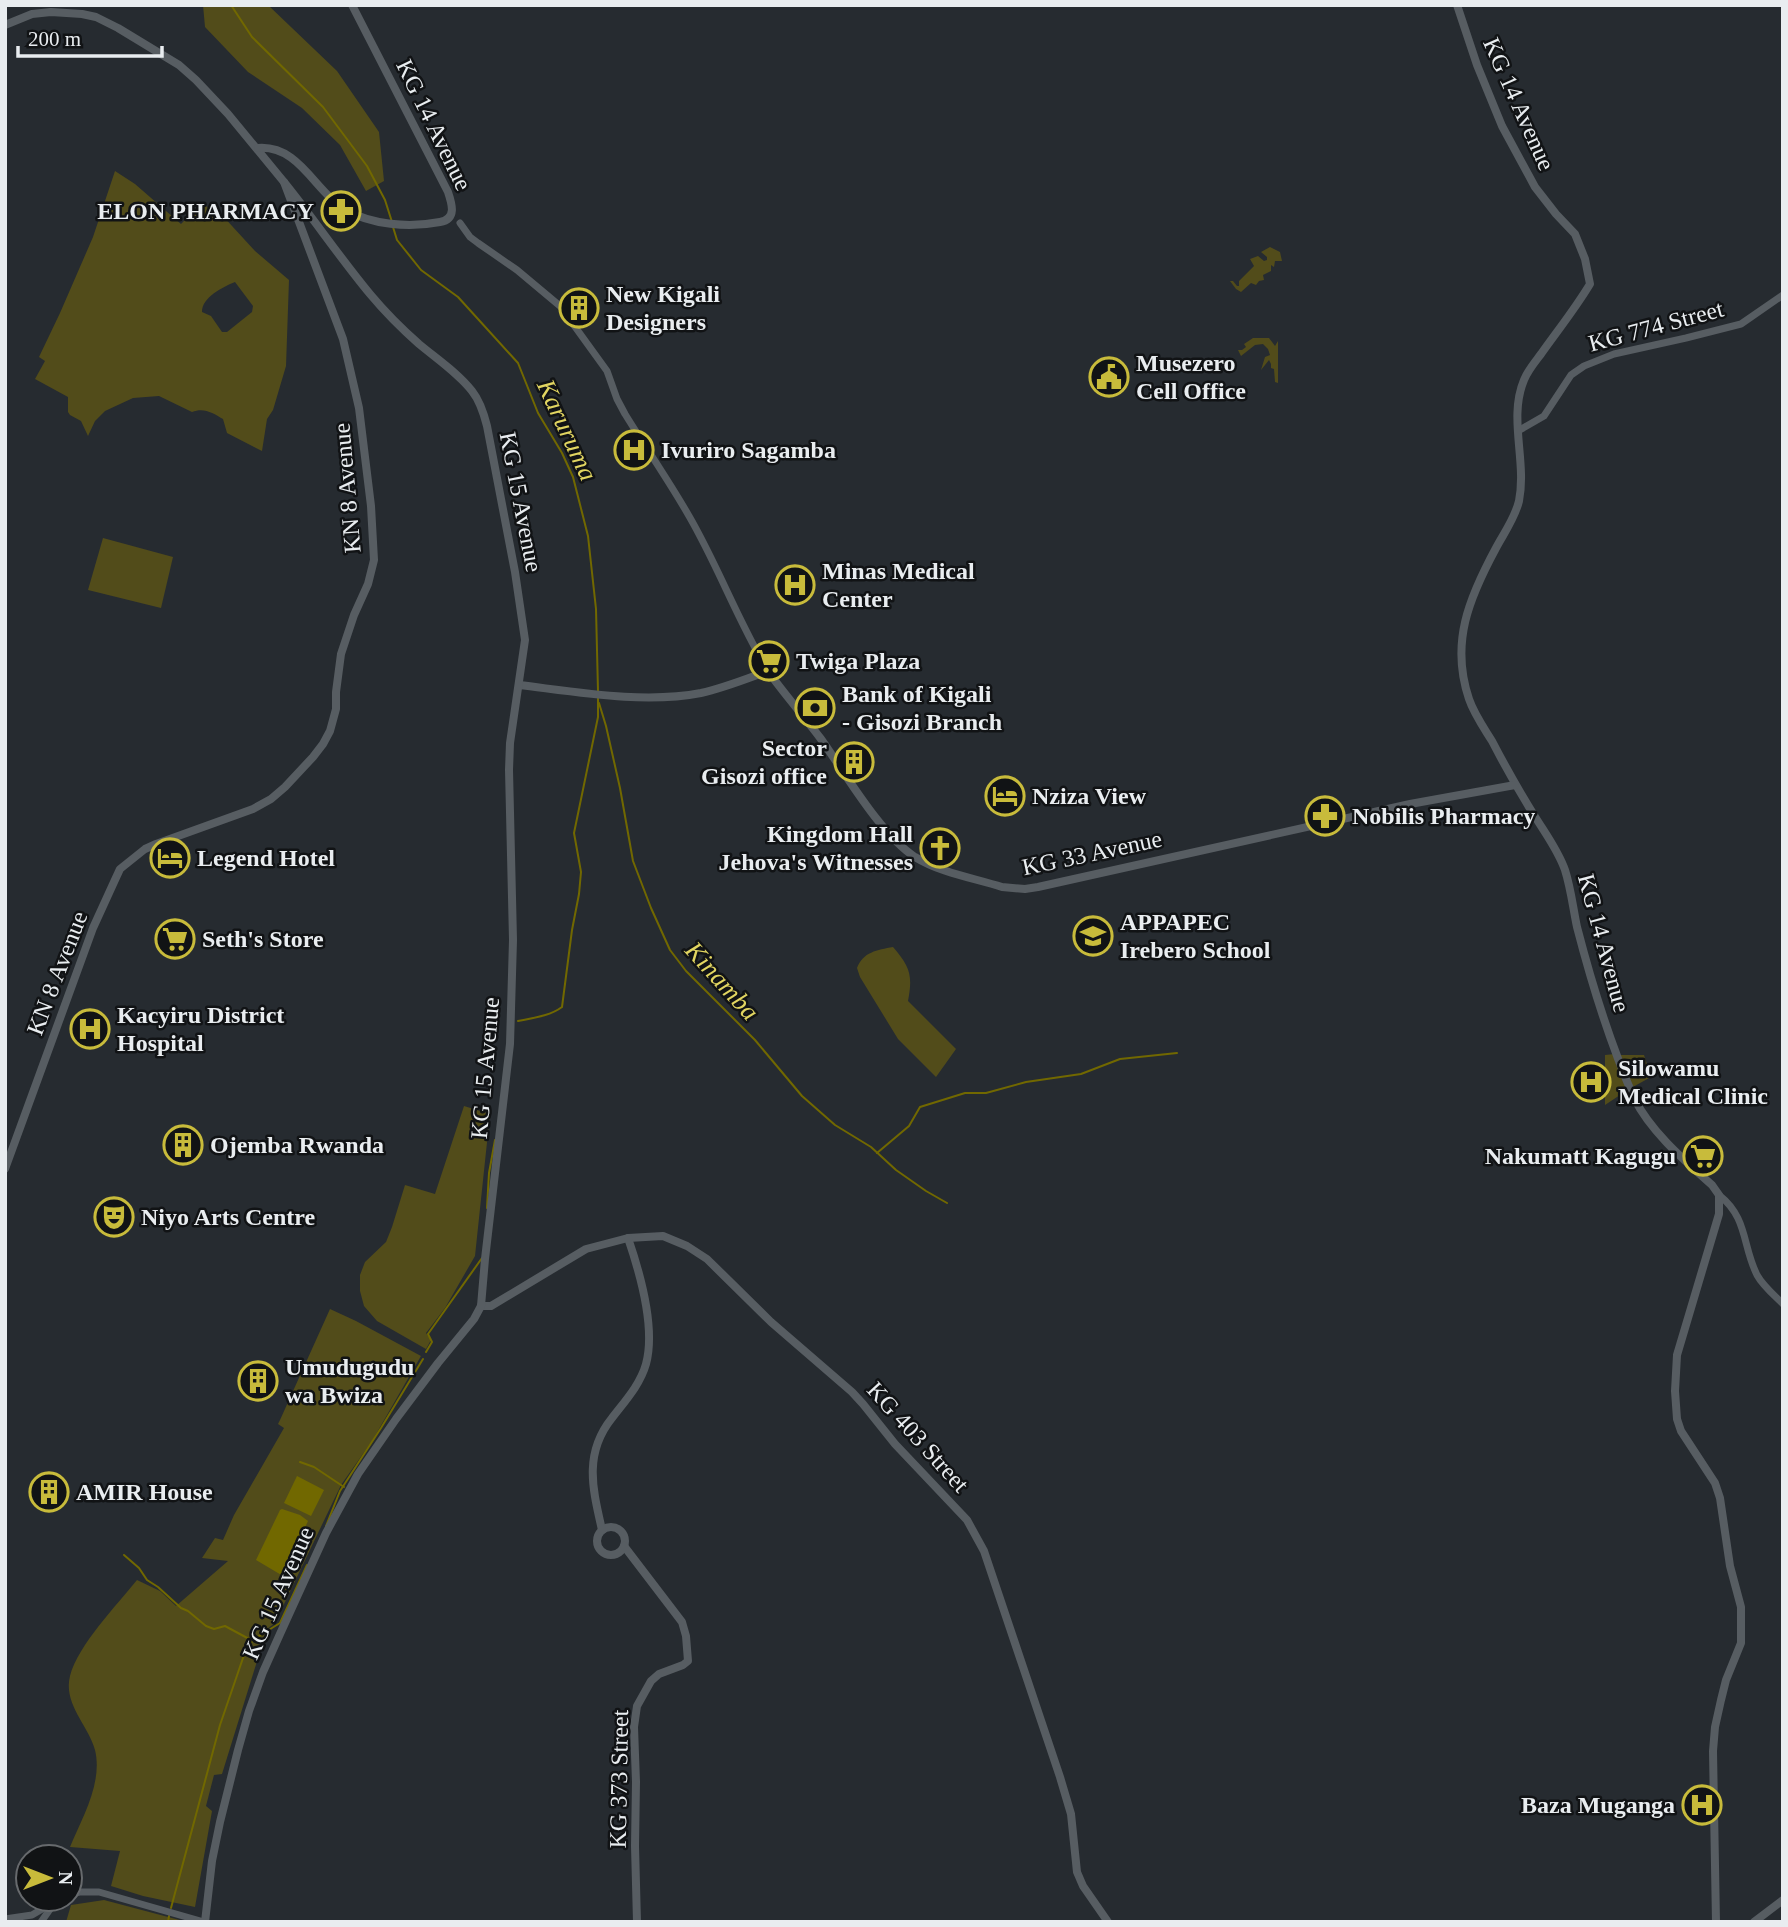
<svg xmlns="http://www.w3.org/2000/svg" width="1788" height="1927" viewBox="0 0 1788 1927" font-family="'Times New Roman',serif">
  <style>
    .green { fill: #524c1a; fill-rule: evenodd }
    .water { fill: #716800 }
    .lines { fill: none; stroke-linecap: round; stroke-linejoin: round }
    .stream { stroke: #716800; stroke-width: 2 }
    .tertiary { stroke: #575d62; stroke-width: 7 }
    .secondary { stroke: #575d62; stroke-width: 8 }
    .labels { text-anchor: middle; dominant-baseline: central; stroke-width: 5; stroke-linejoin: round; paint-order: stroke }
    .street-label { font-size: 24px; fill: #e9edf0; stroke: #111315 }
    .poi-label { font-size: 24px; font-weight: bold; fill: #e9edf0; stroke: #111315; text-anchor: start }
    .water-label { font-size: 26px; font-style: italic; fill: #e1d561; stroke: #111315 }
  </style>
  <rect width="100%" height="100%" fill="#262b30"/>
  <g class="green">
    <polygon points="203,5 268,5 337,71 379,132 384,181 366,191 340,145 302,108 248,72 205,27"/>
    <path d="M115 171 135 184 181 224 203 202 216 218 221 214 255 251 289 280 286 366 273 410 267 419 262 451 227 433 223 419C213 413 204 407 192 412L159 396 133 398 105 411 95 421 88 436 81 421 70 415 68 412V397L35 379 45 361 39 357 60 313 93 237ZM235 282 253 306 252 312 227 332H222L211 316 202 312C202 297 223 287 235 282Z"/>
    <polygon points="1270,247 1280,252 1282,261 1275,261 1274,267 1271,265 1271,271 1263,275 1264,280 1259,281 1256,285 1251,283 1241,292 1236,289 1230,281 1233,281 1237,286 1239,286 1239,281 1254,266 1250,259 1258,256 1264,261 1267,260 1267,257 1261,252"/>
    <polygon points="1253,338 1269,338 1275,346 1278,341 1278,383 1275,382 1274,369 1271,368 1271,364 1269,360 1261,370 1265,357 1270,355 1268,349 1263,344 1255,345 1241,356 1238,350 1242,350 1246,347 1244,344"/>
    <polygon points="103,538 173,557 161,608 88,590"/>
    <path d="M893 947C910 967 913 975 908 1001L956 1049 936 1077 898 1039 860 977 857 968C863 952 877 950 893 947Z"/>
    <polygon points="1615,1054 1629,1089 1605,1105 1605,1055"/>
    <polygon points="1619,1055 1644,1055 1651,1077 1631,1088"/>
    <polygon points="464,1106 490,1114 475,1256 445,1308 426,1333 431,1340 426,1349 377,1321 364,1306 360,1291 360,1275 365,1262 386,1242 392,1227 405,1185 435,1194"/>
    <path d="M330 1309 356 1321 421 1356 372 1441 341 1485 275 1623 267 1629 222 1774 214 1775 206 1806 212 1811 195 1907 143 1896 111 1886 120 1851 70 1847C82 1818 103 1783 95 1750 88 1725 63 1704 70 1676 78 1645 117 1605 137 1580L160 1591 176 1606 228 1561 202 1558 215 1538 223 1540 234 1515 284 1428 278 1424 280 1420Z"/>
    <polygon points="104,1900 187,1922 66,1922 71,1905"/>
  </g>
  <g class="water">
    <polygon points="297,1476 324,1490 311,1516 284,1503"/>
    <polygon points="282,1509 300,1515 308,1521 283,1576 256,1560 280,1510"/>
  </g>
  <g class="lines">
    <g class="stream">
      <polyline points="231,5 252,37 323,107 367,166 385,200 392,222"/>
      <polyline points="393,227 397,240 421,270 458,297 518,363 538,413 562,453 573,477 588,536 596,609 598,691"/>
      <polyline points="599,703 606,726 620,788 633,861 651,908 670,950 686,971 755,1040 802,1096 835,1125 871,1147 896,1170 926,1191 947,1203"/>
      <path d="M518 1021C533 1018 550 1016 562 1007L572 930 579 894 581 872 574 833 598 717V697"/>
      <polyline points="877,1153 909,1126 920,1107 965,1093 986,1093 1026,1082 1081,1074 1120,1059 1177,1053"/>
      <polyline points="487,1208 489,1173 495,1140"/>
      <polyline points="426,1352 432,1342 428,1334 482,1258"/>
      <polyline points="300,1462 314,1467 344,1487"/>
      <polyline points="326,1526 340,1491 381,1428 423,1359"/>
      <polyline points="124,1555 139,1568 147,1580 158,1587 181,1608 188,1611 206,1626 214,1629 225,1626 251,1640"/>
      <polyline points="171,1908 220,1725 243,1658 249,1644 259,1636 280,1623 307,1565"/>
      <polyline points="168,1922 169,1916"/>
    </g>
    <g class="tertiary">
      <path d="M460 223 470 237 478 243 517 270 560 306 607 371 617 399 625 414C646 448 669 481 689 516 718 566 738 621 768 671"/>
      <polyline points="1518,431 1544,416 1571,375 1584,366 1614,354 1686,338 1741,324 1783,295"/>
      <path d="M1719 1195C1748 1218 1742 1245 1757 1275 1763 1286 1774 1295 1783 1304"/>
      <polyline points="70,1895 80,1892 99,1892 204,1922"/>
      <polyline points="5,1919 32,1915 59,1899"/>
      <polyline points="41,1922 53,1905"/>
    </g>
    <g class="secondary">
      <path d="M1457 5 1477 65 1502 126 1535 187 1556 214 1575 234 1585 259 1590 284C1575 309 1558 330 1541 354 1535 362 1528 370 1524 380 1508 418 1527 461 1519 501 1515 518 1504 533 1496 548 1469 598 1450 643 1469 699 1474 714 1484 728 1492 741 1505 766 1519 791 1534 815 1545 833 1558 850 1565 870 1571 889 1573 908 1577 927 1592 985 1610 1043 1634 1098 1651 1132 1684 1160 1712 1185L1719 1195V1214L1677 1355 1675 1391 1677 1419 1681 1431 1715 1483 1720 1498 1730 1566 1741 1607V1643L1726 1680 1721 1700 1715 1727 1713 1751 1716 1922"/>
      <polyline points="5,25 32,14 51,12 82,14 96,17 118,28 179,65 196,80 228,114 284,182 343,339 359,408 371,506 374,560 368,584 354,615 341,654 336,692 336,709 330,731 323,744 313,757 285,787 271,799 253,809 156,844 145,849 120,869 114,882 93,928 5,1169"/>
      <path d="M258 148C299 145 314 190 344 209 371 225 409 228 440 222 457 219 452 204 448 192L352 5"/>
      <path d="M519 685C577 692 644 704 701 693 724 688 746 679 768 671 784 694 804 716 821 739 845 773 881 835 915 857 941 873 974 878 1002 887L1025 889 1038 887 1410 804 1515 785"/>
      <polyline points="481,1306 491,1306 586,1249 628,1238 663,1236 687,1246 707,1259 771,1322 852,1392 863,1404 895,1444 967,1520 984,1551 1060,1777 1071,1814 1077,1872 1083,1886 1108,1922"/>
      <circle cx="611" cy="1541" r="14"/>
      <path d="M602 1530C593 1490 583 1454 612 1418 625 1401 640 1385 646 1364 656 1327 640 1273 628 1238"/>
      <polyline points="624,1546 682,1622 686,1636 688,1661 683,1665 659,1674 651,1681 637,1706 634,1727 636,1782 635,1846 637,1922"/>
      <path d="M205 1922 212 1861 220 1822 238 1750 249 1711 263 1672 280 1634 326 1533 358 1474 396 1419 438 1363 474 1319 481 1306 485 1259 510 1044 513 940 509 770 510 743 525 640 515 572 487 426C484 414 480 401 472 391 458 373 437 359 419 344 402 329 385 312 370 294 340 258 314 219 284 182"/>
      <polyline points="1754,1922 1783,1900"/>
    </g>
  </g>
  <defs>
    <g id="pharmacy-ring" transform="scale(2.0125)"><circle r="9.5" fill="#111315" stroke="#c8bb3b" stroke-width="1.5"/><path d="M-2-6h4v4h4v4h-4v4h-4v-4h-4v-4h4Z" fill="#c8bb3b"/></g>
    <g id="building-ring" transform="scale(2.0125)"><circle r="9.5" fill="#111315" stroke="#c8bb3b" stroke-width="1.5"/><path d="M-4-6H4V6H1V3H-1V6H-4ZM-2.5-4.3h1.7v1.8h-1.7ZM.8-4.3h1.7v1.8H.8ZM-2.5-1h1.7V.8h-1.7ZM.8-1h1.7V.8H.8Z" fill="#c8bb3b"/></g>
    <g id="civic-ring" transform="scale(2.0125)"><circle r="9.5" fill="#111315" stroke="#c8bb3b" stroke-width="1.5"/><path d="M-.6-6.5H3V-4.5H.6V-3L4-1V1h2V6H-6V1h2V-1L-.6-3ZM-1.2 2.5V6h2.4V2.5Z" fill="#c8bb3b"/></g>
    <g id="hospital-ring" transform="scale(2.0125)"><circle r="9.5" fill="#111315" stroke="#c8bb3b" stroke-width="1.5"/><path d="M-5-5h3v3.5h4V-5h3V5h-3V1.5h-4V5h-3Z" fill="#c8bb3b"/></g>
    <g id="supermarket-ring" transform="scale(2.0125)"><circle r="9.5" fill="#111315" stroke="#c8bb3b" stroke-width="1.5"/><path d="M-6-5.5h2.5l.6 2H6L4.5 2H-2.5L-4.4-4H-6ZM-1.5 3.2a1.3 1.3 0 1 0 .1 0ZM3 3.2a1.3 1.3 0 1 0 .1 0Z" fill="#c8bb3b"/></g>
    <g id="bank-ring" transform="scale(2.0125)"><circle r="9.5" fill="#111315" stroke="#c8bb3b" stroke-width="1.5"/><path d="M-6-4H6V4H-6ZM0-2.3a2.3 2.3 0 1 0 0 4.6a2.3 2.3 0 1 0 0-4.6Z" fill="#c8bb3b"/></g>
    <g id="hotel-ring" transform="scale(2.0125)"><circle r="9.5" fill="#111315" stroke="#c8bb3b" stroke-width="1.5"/><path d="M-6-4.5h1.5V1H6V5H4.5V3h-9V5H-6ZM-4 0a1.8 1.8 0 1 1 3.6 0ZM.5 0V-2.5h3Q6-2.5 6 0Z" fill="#c8bb3b"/></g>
    <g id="church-ring" transform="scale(2.0125)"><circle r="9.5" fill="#111315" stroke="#c8bb3b" stroke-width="1.5"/><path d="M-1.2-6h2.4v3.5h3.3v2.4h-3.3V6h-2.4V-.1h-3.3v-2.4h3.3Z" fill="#c8bb3b"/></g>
    <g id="school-ring" transform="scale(2.0125)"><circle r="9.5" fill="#111315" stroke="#c8bb3b" stroke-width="1.5"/><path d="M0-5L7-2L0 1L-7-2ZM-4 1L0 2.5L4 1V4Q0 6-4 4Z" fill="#c8bb3b"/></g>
    <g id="theatre-ring" transform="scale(2.0125)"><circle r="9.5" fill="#111315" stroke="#c8bb3b" stroke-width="1.5"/><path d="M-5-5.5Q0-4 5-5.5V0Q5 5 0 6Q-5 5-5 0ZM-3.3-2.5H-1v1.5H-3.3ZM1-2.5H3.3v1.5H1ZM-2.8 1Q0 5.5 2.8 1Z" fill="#c8bb3b"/></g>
  </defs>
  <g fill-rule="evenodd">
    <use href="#pharmacy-ring" x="341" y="211"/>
    <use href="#building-ring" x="579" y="308"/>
    <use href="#civic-ring" x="1109" y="377"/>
    <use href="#hospital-ring" x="634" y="450"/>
    <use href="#hospital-ring" x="795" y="585"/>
    <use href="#supermarket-ring" x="769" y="661"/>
    <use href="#bank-ring" x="815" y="708"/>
    <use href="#building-ring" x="854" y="762"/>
    <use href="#hotel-ring" x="1005" y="796"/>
    <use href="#pharmacy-ring" x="1325" y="816"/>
    <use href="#church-ring" x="940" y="848"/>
    <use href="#hotel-ring" x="170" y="858"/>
    <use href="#school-ring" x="1093" y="936"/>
    <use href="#supermarket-ring" x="175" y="939"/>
    <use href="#hospital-ring" x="90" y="1029"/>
    <use href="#hospital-ring" x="1591" y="1082"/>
    <use href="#building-ring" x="183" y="1145"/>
    <use href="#supermarket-ring" x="1703" y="1156"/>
    <use href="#theatre-ring" x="114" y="1217"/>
    <use href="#building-ring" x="258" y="1381"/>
    <use href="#building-ring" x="49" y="1492"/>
    <use href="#hospital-ring" x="1702" y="1805"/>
  </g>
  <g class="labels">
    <g class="street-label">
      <text transform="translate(1519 104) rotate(66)">KG 14 Avenue</text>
      <text transform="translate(434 125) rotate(64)">KG 14 Avenue</text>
      <text transform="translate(1656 326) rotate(-15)">KG 774 Street</text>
      <text transform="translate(347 488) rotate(-95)">KN 8 Avenue</text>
      <text transform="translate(521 502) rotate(79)">KG 15 Avenue</text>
      <text transform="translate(1092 853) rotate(-12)">KG 33 Avenue</text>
      <text transform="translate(1604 943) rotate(75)">KG 14 Avenue</text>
      <text transform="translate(57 973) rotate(-69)">KN 8 Avenue</text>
      <text transform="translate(485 1068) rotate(-85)">KG 15 Avenue</text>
      <text transform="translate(918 1437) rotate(48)">KG 403 Street</text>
      <text transform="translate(278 1593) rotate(-66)">KG 15 Avenue</text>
      <text transform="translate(619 1779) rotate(-89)">KG 373 Street</text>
    </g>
    <g class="poi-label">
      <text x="314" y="211" text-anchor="end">ELON PHARMACY</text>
      <text x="606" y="294">New Kigali<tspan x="606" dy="28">Designers</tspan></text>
      <text x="1136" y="363">Musezero<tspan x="1136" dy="28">Cell Office</tspan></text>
      <text x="661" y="450">Ivuriro Sagamba</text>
      <text x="822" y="571">Minas Medical<tspan x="822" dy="28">Center</tspan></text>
      <text x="796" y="661">Twiga Plaza</text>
      <text x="842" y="694">Bank of Kigali<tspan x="842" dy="28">- Gisozi Branch</tspan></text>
      <text x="827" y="748" text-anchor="end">Sector<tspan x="827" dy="28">Gisozi office</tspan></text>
      <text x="1032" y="796">Nziza View</text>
      <text x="1352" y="816">Nobilis Pharmacy</text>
      <text x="913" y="834" text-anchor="end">Kingdom Hall<tspan x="913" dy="28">Jehova's Witnesses</tspan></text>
      <text x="197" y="858">Legend Hotel</text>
      <text x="1120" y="922">APPAPEC<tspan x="1120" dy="28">Irebero School</tspan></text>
      <text x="202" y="939">Seth's Store</text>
      <text x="117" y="1015">Kacyiru District<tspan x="117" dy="28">Hospital</tspan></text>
      <text x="1618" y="1068">Silowamu<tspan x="1618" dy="28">Medical Clinic</tspan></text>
      <text x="210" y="1145">Ojemba Rwanda</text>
      <text x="1676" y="1156" text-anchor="end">Nakumatt Kagugu</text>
      <text x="141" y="1217">Niyo Arts Centre</text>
      <text x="285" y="1367">Umudugudu<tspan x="285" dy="28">wa Bwiza</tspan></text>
      <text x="76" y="1492">AMIR House</text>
      <text x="1675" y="1805" text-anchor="end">Baza Muganga</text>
    </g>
    <g class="water-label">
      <text transform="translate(567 430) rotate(65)">Karuruma</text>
      <text transform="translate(722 981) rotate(48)">Kinamba</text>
    </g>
  </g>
  <rect width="1788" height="1927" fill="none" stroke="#e9edf0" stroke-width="14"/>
  <g transform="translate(49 1878) rotate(90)"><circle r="33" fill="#111315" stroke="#676a6d" stroke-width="2"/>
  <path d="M0-5L12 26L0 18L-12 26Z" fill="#c8bb3b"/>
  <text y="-10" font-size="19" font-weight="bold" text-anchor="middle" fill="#e9edf0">N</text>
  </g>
  <path d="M18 46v10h144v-10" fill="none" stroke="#e9edf0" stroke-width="3.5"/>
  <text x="28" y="46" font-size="21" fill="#e9edf0" stroke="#111315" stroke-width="5" paint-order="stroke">200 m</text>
</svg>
